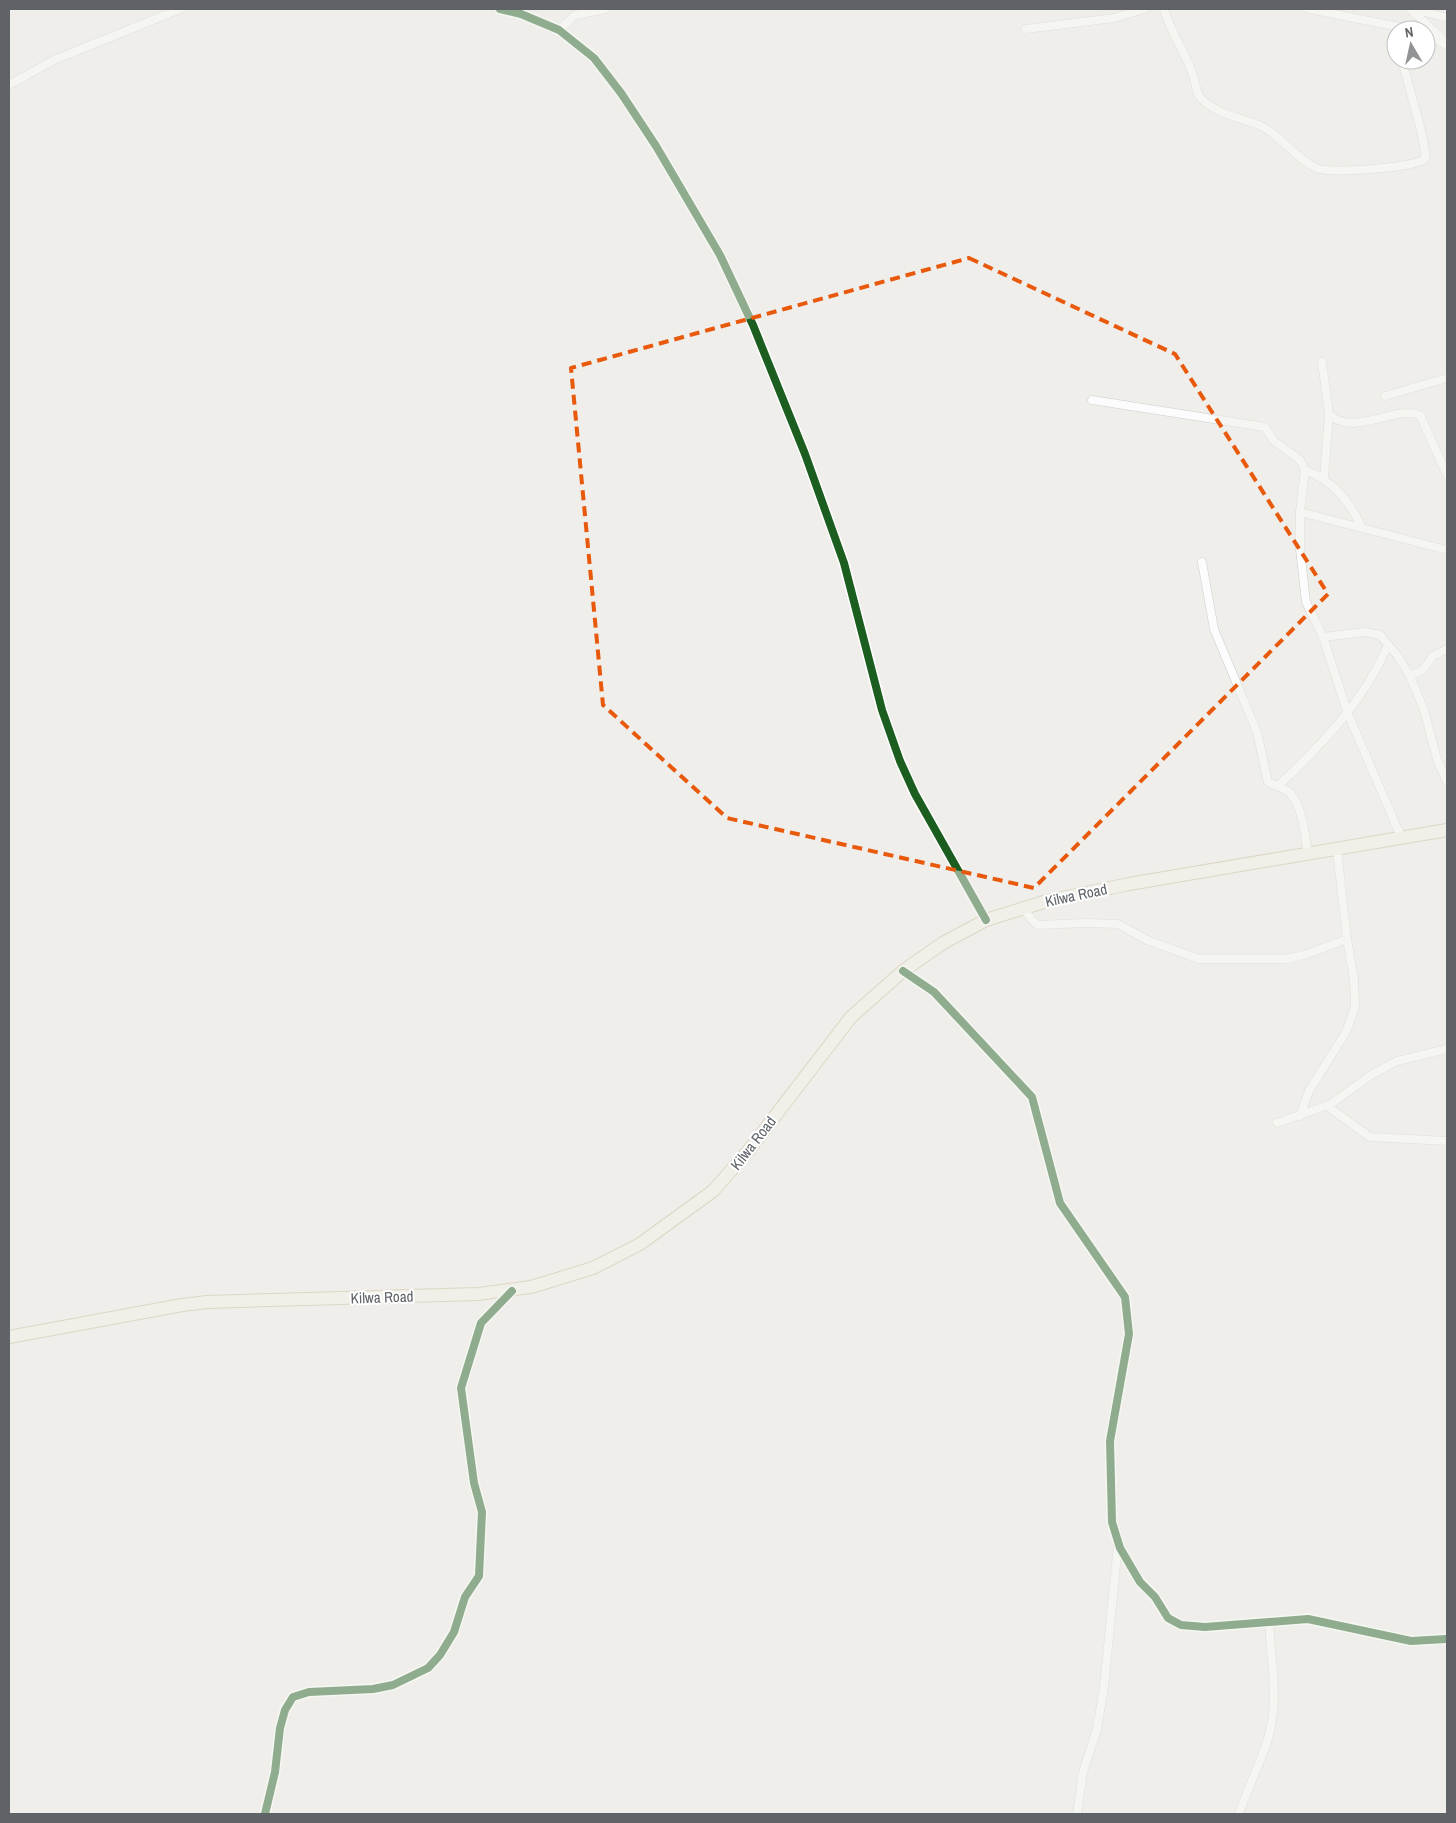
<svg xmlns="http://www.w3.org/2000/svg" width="1456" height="1823" viewBox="0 0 1456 1823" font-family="'Archivo Narrow',sans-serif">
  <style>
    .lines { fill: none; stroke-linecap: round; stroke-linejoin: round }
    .minor-casing { stroke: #cbcccc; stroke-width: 9 }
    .trunk-casing { stroke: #c8b996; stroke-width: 14 }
    .minor { stroke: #fdfcfc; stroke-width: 8 }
    .trunk { stroke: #f2f0e6; stroke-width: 12 }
    .cycleway-casing { stroke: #fff; stroke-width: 11 }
    .cycleway { stroke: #1b5e20; stroke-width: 8 }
    .marked { fill: none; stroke: #e8590c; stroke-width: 4; stroke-dasharray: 10 6; stroke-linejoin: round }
    .labels { text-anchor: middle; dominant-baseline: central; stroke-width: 4; stroke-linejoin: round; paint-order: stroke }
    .street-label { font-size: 15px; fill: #5f6368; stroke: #fff }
  </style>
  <rect width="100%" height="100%" fill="#efeeea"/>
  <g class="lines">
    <g class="minor-casing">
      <g id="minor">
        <polyline points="500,9 521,14 559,30 594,58 621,93 656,146 720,255 753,325 805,454 844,563 882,710 900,761 915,794 986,920"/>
        <path d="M1164 9C1171 33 1185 52 1193 75 1196 82 1195 91 1200 97 1214 114 1243 118 1261 126 1282 136 1295 158 1316 168 1329 174 1414 168 1425 159 1428 146 1406 79 1402 60"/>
        <polyline points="1309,9 1414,30"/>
        <polyline points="1410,9 1447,43"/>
        <polyline points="1414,9 1447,18"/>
        <polyline points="1026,29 1114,18 1144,9"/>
        <polyline points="559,30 575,15 605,9"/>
        <polyline points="1426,34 1444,44"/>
        <polyline points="9,85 54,60 180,9"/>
        <polyline points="1322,362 1329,414 1324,478"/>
        <polyline points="1385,396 1447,378"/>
        <polyline points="1092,400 1265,427 1274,441 1300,460 1305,470 1300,512 1300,549 1306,602 1323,637 1348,714 1402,839"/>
        <path d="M1329 414C1353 438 1394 405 1420 415L1447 475"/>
        <path d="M1305 470C1333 481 1349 500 1362 528"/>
        <polyline points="1300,512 1447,550"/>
        <path d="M1202 562 1214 629 1257 732 1268 782C1275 786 1283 787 1290 793 1303 807 1305 837 1308 855"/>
        <polyline points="1323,637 1365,632 1380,635 1397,655 1410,676 1424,710 1437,759 1447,782"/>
        <polyline points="1410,676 1423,670 1433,656 1447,649"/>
        <path d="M1278 786C1322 744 1364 702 1388 645"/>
        <polyline points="1023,908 1032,920 1038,925 1085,923 1118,924 1147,940 1199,959 1287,959 1307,954 1347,939"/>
        <polyline points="903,971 934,992 1032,1097 1060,1203 1125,1297 1129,1334 1110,1441 1112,1522 1120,1548 1140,1582 1155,1597 1168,1618 1181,1625 1205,1627 1308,1619 1411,1641 1446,1639"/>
        <polyline points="1327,1106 1370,1137 1447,1141"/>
        <polyline points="1300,1116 1309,1091 1346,1032 1355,1007 1354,979 1347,939 1337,850"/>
        <polyline points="1277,1123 1331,1104 1371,1075 1397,1061 1447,1049"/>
        <polyline points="265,1814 275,1772 280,1728 285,1710 293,1697 309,1692 373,1689 393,1685 428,1668 440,1655 454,1632 465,1597 479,1576 482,1512 474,1483 461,1388 481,1323 512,1291"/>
        <polyline points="1077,1814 1083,1772 1097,1729 1104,1687 1118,1545"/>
        <path d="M1239 1814C1247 1790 1259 1766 1267 1742 1280 1703 1271 1661 1269 1622"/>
      </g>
    </g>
    <g class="trunk-casing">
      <polyline id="trunk" points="9,1337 182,1305 207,1302 478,1294 531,1287 593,1268 640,1244 713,1191 749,1150 851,1017 903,971 943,943 986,920 1047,901 1129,884 1447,830"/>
    </g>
    <use href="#minor" class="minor"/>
    <use href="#trunk" class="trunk"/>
    <g class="cycleway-casing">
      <g id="cycleway">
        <polyline points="500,9 521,14 559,30 594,58 621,93 656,146 720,255 753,325 805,454 844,563 882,710 900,761 915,794 986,920"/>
        <polyline points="903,971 934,992 1032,1097 1060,1203 1125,1297 1129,1334 1110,1441 1112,1522 1120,1548 1140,1582 1155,1597 1168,1618 1181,1625 1205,1627 1308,1619 1411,1641 1446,1639"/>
        <polyline points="265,1814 275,1772 280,1728 285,1710 293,1697 309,1692 373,1689 393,1685 428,1668 440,1655 454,1632 465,1597 479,1576 482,1512 474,1483 461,1388 481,1323 512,1291"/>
      </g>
    </g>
    <use href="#cycleway" class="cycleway"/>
  </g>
  <path d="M0 0H1456V1823H0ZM969 258 1175 354 1328 594 1034 888 727 818 603 705 571 368Z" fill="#efeeea" fill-opacity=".55" fill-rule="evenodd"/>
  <path class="marked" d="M969 258 1175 354 1328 594 1034 888 727 818 603 705 571 368Z"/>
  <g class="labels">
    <g class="street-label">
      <text transform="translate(1076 895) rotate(-12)">Kilwa Road</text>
      <text transform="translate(753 1143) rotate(-52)">Kilwa Road</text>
      <text transform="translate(382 1297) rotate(-2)">Kilwa Road</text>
    </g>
  </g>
  <rect width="1456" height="1823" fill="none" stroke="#5f6368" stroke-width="20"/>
  <g transform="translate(1411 45) rotate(351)"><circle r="24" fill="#ffffff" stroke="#bfc1c3"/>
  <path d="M0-4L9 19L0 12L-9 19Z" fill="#919496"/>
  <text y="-8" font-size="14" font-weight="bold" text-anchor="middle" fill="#5f6368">N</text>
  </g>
</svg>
